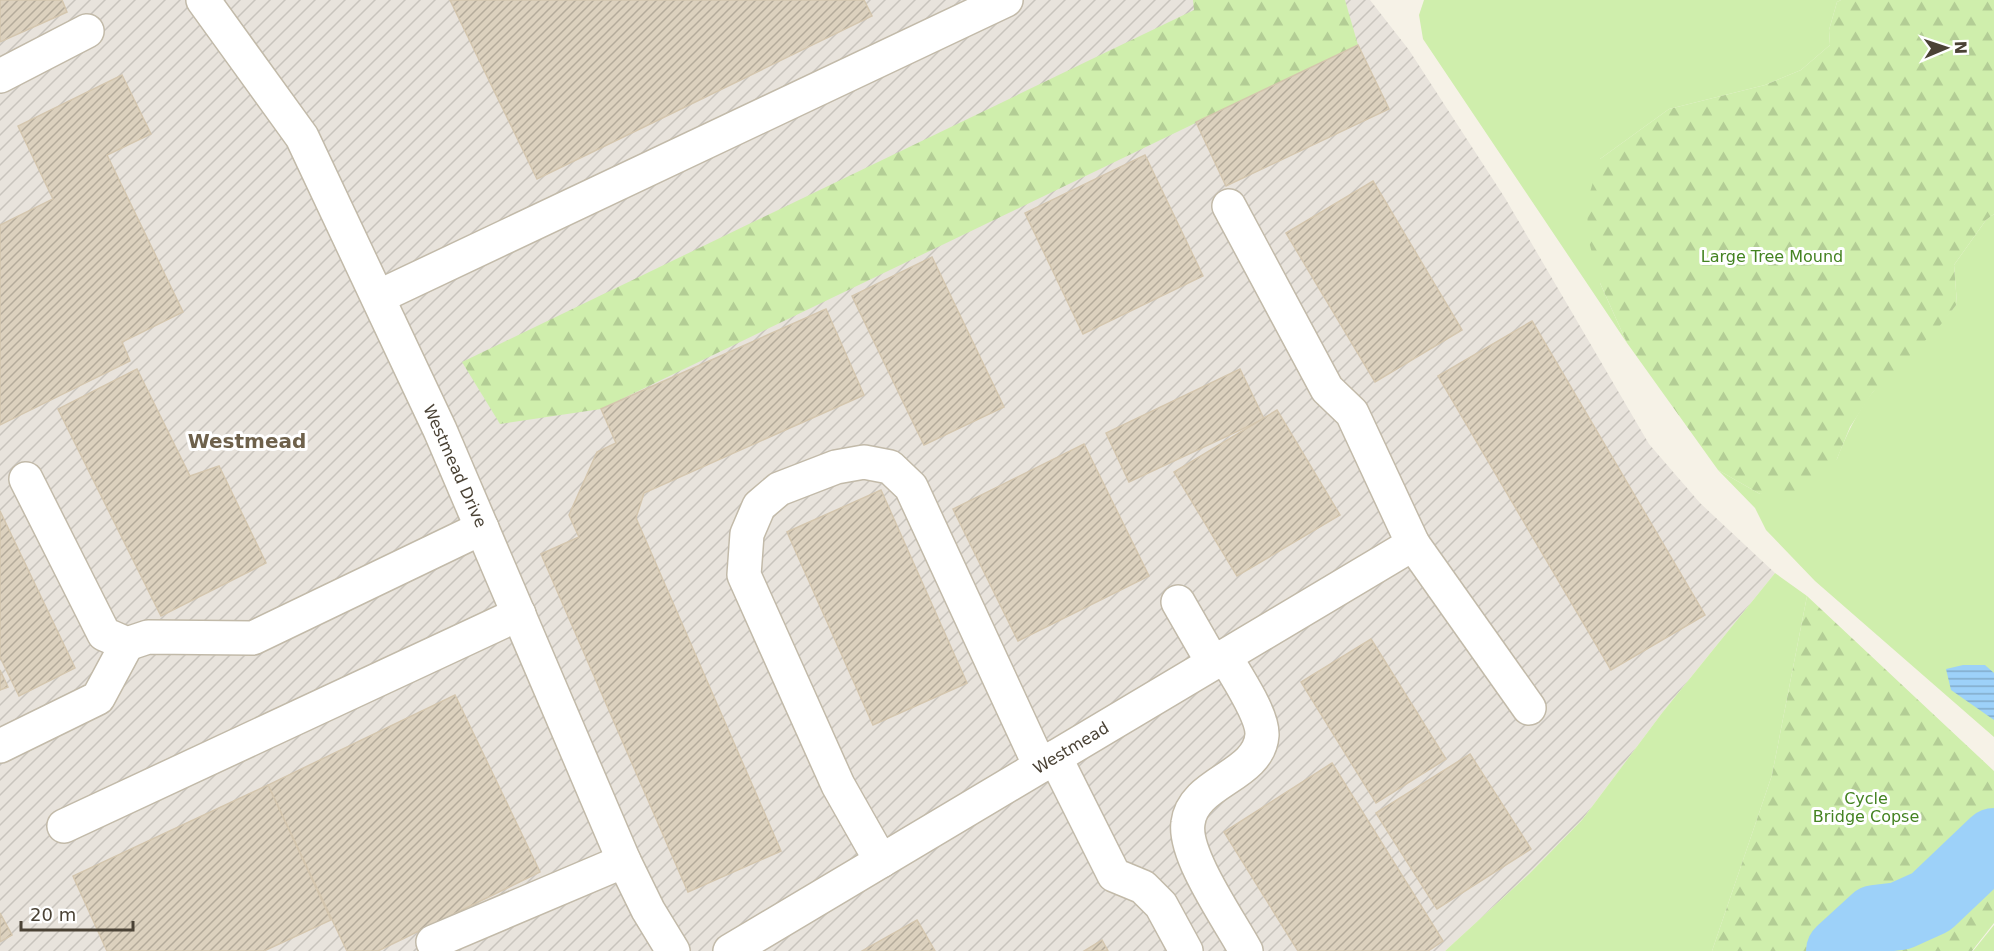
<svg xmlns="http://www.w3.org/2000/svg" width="1994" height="951" viewBox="0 0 1994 951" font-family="'DejaVu Sans',sans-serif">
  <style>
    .industrial { fill: url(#industrial-furrows) }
    .grass { fill: #cfeeac }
    .forest { fill: url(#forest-firs) }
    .water { fill: url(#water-rules) }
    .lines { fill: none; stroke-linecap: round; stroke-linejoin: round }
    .river { stroke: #9dd1f9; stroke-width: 68 }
    .building { fill: url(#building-hatch); stroke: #d4c6ae; stroke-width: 1.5 }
    .minor-casing { stroke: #c2baa9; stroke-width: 36 }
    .minor { stroke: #fff; stroke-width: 33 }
    .labels { text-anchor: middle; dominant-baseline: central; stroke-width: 6; stroke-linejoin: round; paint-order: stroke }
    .park-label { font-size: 16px; fill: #448321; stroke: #fff }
    .street-label { font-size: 16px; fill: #4a4235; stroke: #fff }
    .quarter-label { font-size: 20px; font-weight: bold; fill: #6e614b; stroke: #fff }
  </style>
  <defs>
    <pattern id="industrial-furrows" width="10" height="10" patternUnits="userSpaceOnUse" patternTransform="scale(1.5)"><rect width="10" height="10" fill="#e8e3dc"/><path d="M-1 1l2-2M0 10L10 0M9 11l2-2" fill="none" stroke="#c8c4bd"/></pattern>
    <pattern id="forest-firs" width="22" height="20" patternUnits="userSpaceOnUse" patternTransform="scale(1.5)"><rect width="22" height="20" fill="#cfeeac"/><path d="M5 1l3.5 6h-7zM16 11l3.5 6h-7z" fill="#b3cd95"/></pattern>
    <pattern id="water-rules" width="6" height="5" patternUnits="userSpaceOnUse" patternTransform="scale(1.5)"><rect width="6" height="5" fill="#9dd1f9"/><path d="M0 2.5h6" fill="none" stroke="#82abca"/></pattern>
    <pattern id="building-hatch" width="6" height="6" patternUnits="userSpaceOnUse" patternTransform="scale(1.5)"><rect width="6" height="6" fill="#dcd1be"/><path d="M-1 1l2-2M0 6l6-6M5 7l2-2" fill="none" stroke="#b4ab9b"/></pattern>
  </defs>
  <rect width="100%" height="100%" fill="#f6f2e7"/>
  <polygon class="industrial" points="0,0 1370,0 1409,50 1505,198 1649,444 1700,503 1775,573 1662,713 1582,820 1529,874 1445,951 0,951"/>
  <g class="grass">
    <polygon points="1424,0 1841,0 1837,2 1829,30 1830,45 1801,70 1765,85 1669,109 1600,159 1600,283 1627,343 1423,39 1419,15"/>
    <path d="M1994 214V737L1815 581 1766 530 1755 508 1718 470 1760 494 1837 459C1846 435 1857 413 1872 393 1897 360 1931 336 1957 304L1954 265 1986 220Z"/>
    <polygon points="1775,573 1807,596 1772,775 1712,951 1445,951 1529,874 1582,820 1662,713"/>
    <polygon points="1994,925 1994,951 1973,951"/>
  </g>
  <g class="forest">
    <polygon points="1193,0 1345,0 1358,45 601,409 500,424 462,362 1194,10"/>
    <polygon points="1841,0 1994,0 1994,214 1986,220 1954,265 1957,304 1938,328 1873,392 1850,427 1837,459 1809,490 1760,494 1718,470 1627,343 1600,283 1588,238 1587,202 1600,159 1669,109 1765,85 1801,70 1830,45 1829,30 1837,2"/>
    <polygon points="1807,596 1994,771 1994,923 1972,951 1712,951 1772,775"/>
  </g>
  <polygon class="water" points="1963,665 1985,665 1994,673 1994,720 1951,690 1946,669"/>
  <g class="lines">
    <polyline class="river" points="1840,951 1875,919 1900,916 1931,902 1994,842"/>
  </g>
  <g class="building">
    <polygon points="0,0 62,0 67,12 0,42"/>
    <polygon points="450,0 864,0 872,16 537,179"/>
    <polygon points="1358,45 1389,109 1226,186 1196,122"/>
    <polygon points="122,75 151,134 107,155 183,312 122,342 130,361 0,425 0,225 53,199 18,126"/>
    <polygon points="1145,155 1203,276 1083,334 1025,213"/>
    <polygon points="1373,181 1462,330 1375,382 1286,233"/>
    <polygon points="932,257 1004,407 924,445 852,296"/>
    <polygon points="826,309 864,395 644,493 636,518 781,851 688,892 541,554 579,537 569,515 597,452 616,443 601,409"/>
    <polygon points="1532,321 1705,615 1611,670 1438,376"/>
    <polygon points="137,369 190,476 219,466 266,563 161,616 58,409"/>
    <polygon points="1240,369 1264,419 1129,482 1106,433"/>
    <polygon points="1277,410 1340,515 1237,576 1174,472"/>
    <polygon points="1084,444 1149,576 1018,641 953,509"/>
    <polygon points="881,490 967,683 873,725 787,532"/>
    <polygon points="0,511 75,668 19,696 0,657"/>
    <polygon points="1371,639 1446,759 1376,803 1301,682"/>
    <polygon points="0,670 8,687 0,690"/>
    <polygon points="455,695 540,872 378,951 347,951 268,785"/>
    <polygon points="1470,754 1531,849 1437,909 1376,813"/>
    <polygon points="1332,763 1443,941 1428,951 1298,951 1224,832"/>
    <polygon points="268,785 331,920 264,951 107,951 73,876"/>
    <polygon points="0,913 12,935 0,942"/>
    <polygon points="917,920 935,951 862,951"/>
    <polygon points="1102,940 1108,951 1084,951"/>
  </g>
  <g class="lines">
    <g class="minor-casing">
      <g id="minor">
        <polyline points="203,0 302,137 440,430 624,861 648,910 673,951"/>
        <polyline points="0,76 87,31"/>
        <polyline points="378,297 1006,0"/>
        <polyline points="26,479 104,634 127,644 148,637 253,638 482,528"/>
        <polyline points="1413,544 1529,708"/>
        <polyline points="1178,602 1213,663"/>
        <path d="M1225 656C1235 675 1263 714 1262 735 1259 777 1193 781 1188 823 1183 855 1230 921 1246 951"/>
        <polyline points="0,746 98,698 127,644"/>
        <polyline points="1055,757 1114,875 1143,887 1161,905 1186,951"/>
        <polyline points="64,826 519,614"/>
        <polyline points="881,861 838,785 744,575 747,534 759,506 779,489 836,467 864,462 890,467 911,487 1040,766"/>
        <polyline points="433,942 624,861"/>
        <polyline points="730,951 1413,544 1352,413 1327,389 1229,206"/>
      </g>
    </g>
    <use href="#minor" class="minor"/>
  </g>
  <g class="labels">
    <g class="park-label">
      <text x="1772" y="256">Large Tree Mound</text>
      <text x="1866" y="798">Cycle<tspan x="1866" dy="18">Bridge Copse</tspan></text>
    </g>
    <g class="street-label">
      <text transform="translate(455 466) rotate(66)">Westmead Drive</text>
      <text transform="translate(1071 748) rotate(-31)">Westmead</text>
    </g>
    <g class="quarter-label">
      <text x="247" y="441">Westmead</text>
    </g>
  </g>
  <g transform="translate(1946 48) rotate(88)" stroke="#ffffff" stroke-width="4.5" paint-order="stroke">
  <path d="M0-4.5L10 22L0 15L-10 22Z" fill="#4a4235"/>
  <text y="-9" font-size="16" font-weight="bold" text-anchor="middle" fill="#4a4235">N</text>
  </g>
  <path d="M21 921v9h112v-9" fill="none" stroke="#4a4235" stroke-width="3"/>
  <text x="30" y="921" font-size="18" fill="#4a4235" stroke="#ffffff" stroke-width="4.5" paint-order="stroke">20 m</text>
</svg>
